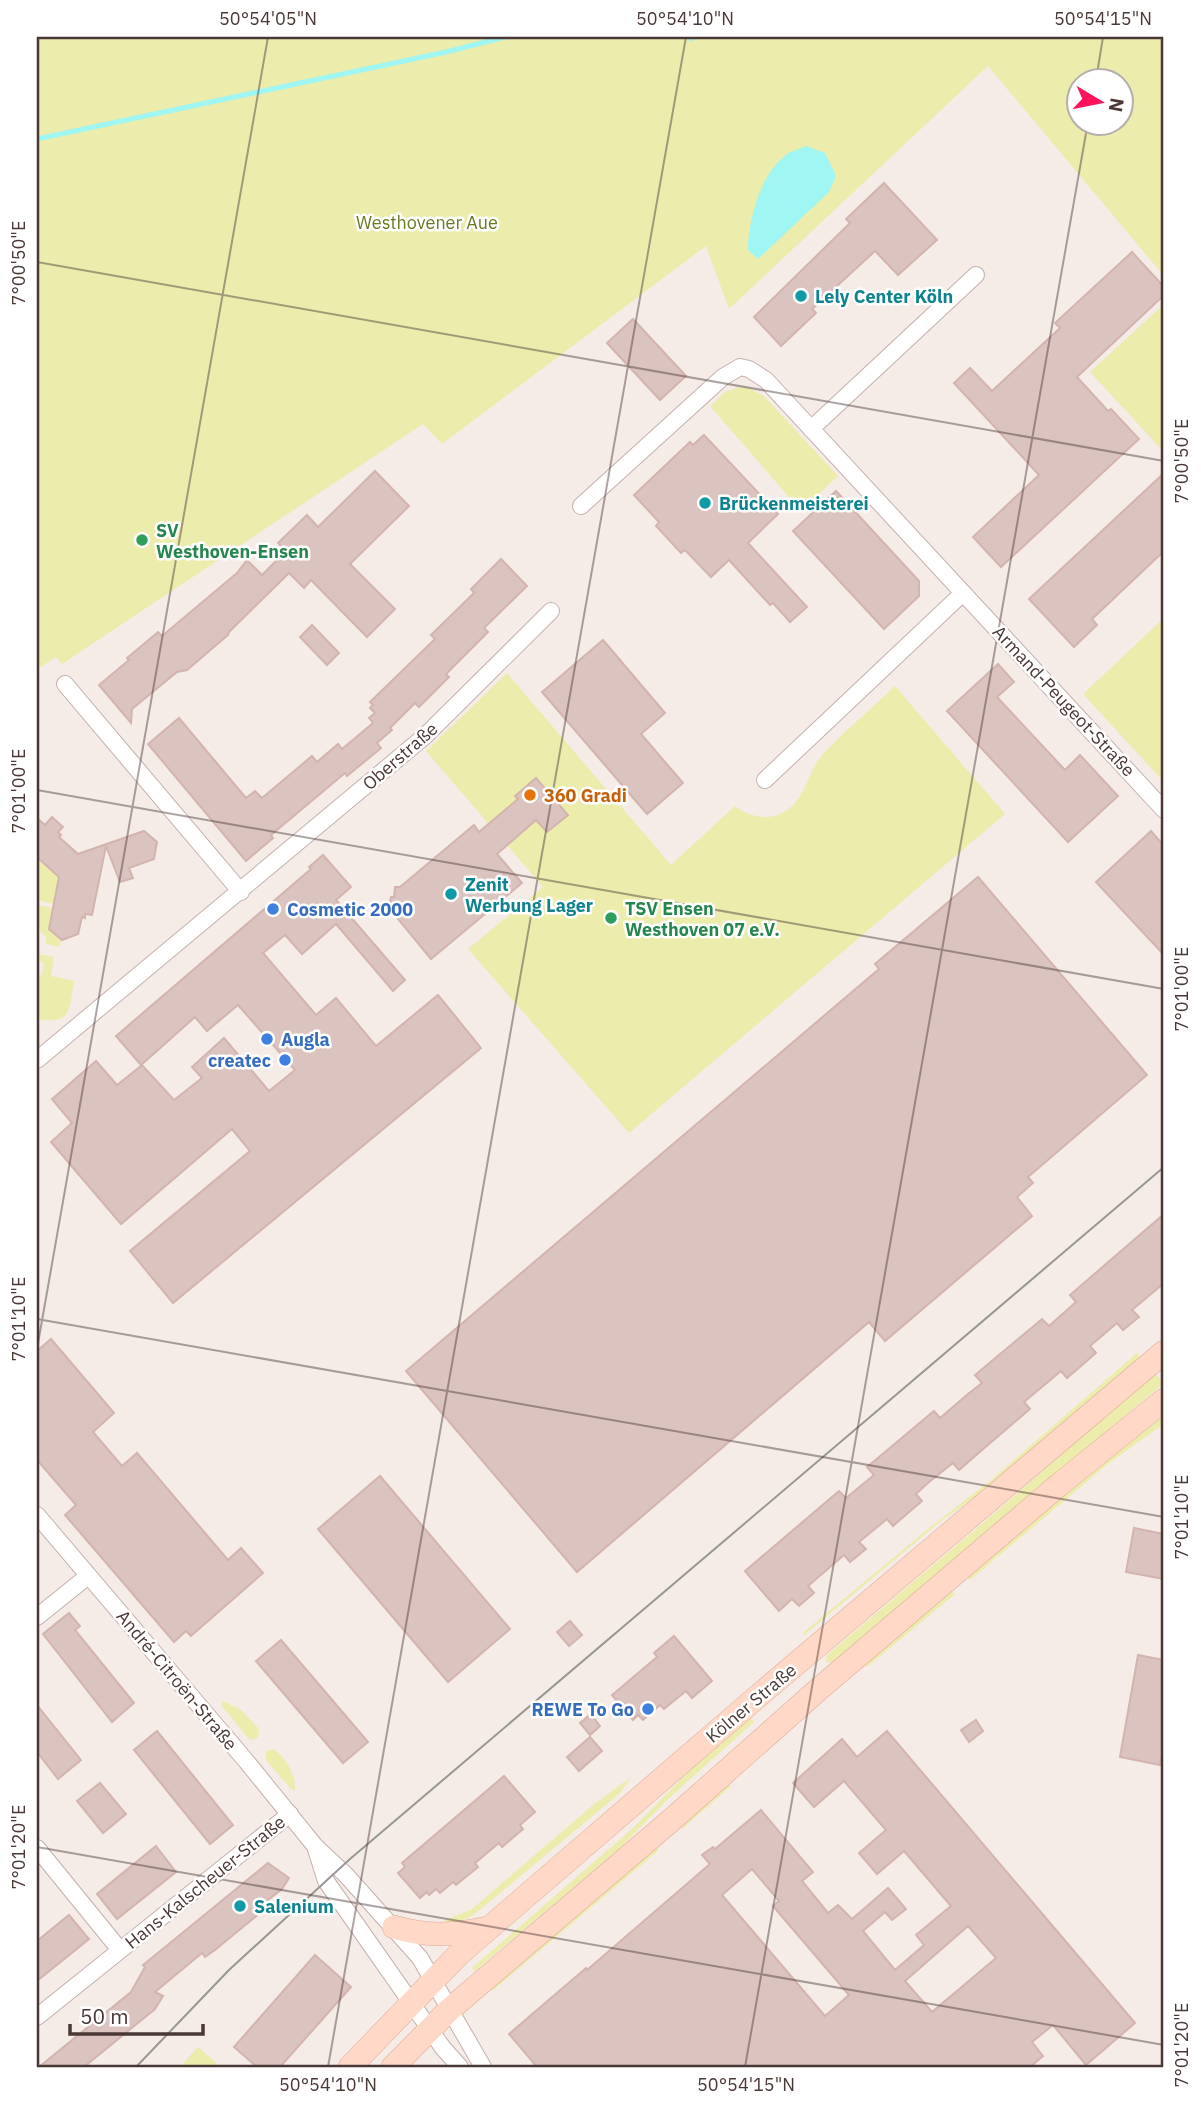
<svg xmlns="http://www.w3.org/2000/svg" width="1201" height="2104" viewBox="0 0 1201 2104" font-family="'IBM Plex Sans',sans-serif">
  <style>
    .green { fill: #ececad; fill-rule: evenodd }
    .water { fill: #9ff6f2 }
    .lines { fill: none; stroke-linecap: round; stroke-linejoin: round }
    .stream { stroke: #9ff6f2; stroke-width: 5 }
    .building { fill: #dbc3bf; stroke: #d3b4ae; stroke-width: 2; fill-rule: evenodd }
    .street-casing { stroke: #c4b1ac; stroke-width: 18 }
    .secondary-casing { stroke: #dfab97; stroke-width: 24 }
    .street { stroke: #fff; stroke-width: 16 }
    .secondary { stroke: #ffd8c7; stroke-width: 23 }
    .tram { stroke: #979797; stroke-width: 2 }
    .ticks { fill: none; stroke: #493835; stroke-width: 2; stroke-opacity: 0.45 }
    .culture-dot { fill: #0f9aa8; stroke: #fff; stroke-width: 2.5 }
    .leisure-dot { fill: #2e9e5b; stroke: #fff; stroke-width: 2.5 }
    .food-dot { fill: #e8710a; stroke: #fff; stroke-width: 2.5 }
    .shop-dot { fill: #3f7fe0; stroke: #fff; stroke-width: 2.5 }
    .labels { text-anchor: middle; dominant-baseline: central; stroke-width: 5; stroke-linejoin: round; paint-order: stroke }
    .park-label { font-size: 18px; fill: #6b7a22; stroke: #fff }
    .culture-label { font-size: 18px; font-weight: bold; fill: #0d838f; stroke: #fff; text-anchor: start }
    .leisure-label { font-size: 18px; font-weight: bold; fill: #27864d; stroke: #fff; text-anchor: start }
    .street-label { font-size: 18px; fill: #493835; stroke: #fff }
    .food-label { font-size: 18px; font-weight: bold; fill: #c56008; stroke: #fff; text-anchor: start }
    .shop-label { font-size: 18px; font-weight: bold; fill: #366cbe; stroke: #fff; text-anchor: start }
    .neatline { fill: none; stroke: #493835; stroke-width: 2.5 }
    .ticks-label { font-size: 18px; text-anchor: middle; fill: #493835 }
  </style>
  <rect width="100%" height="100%" fill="#f5ebe7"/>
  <g class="green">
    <path d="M37 37H1164V276L988 66 729 309 706 246 442 444 423 424 62 664 56 657 39 668 37 666ZM1078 80H1120V122H1078Z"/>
    <polygon points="1164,304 1164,452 1090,372"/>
    <polygon points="739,387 749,388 764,396 838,476 801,511 710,406 725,392"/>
    <polygon points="1164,618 1164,782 1083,694"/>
    <path d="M507 673 671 865 735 806C757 823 785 821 800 796 809 781 812 766 824 753 846 730 872 708 895 686L1005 814 629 1133 468 949 543 887 426 751Z"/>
    <polygon points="37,857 59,877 54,904 37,900"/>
    <polygon points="37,905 53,908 49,928 61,939 60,947 46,944 46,937 37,928"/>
    <path d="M38 954 54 957 51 976 74 981C69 1010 72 1025 37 1019V975H42L44 963 37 960Z"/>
    <polygon points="1137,1353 1141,1357 1003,1477 941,1521 803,1636 804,1632 929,1528 990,1481"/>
    <polygon points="1154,1373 1164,1383 836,1659 831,1663 826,1661 827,1655 1004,1505"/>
    <polygon points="1164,1416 1164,1424 1109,1463 970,1580 968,1578 970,1572 1130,1440"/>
    <polygon points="950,1590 955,1594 867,1667 863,1663"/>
    <polygon points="223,1701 241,1710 259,1729 258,1737 253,1740 248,1738 221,1705"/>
    <polygon points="751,1718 754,1722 668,1799 619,1849 475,1971 472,1968 633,1828 692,1768"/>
    <path d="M273 1749C286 1757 295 1774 295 1790L291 1789 266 1760V1751Z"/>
    <polygon points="631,1777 620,1793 481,1909 470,1917 446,1926 446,1920 472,1909 593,1805"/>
    <polygon points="728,1782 731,1786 682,1829 679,1825"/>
    <polygon points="654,1845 659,1850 492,1991 489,1987"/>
    <polygon points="198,2047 221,2067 180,2067"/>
  </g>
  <path class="water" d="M806 146 825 153 836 176 829 192 758 259 748 250C748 220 761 173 786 155 791 151 800 149 806 146Z"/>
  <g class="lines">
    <g class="stream">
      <polyline points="691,39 692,37"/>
      <polyline points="37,139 446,52 505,37"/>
    </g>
  </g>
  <g class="building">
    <polygon points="884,183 937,240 898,275 875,251 812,309 816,313 781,346 754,317 850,223 846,219"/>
    <polygon points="1132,252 1164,287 1164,295 1077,377 1108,411 1111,409 1139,439 1001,567 973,537 1039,475 954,383 970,368 992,391 1060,328 1055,323"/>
    <polygon points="633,319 686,376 660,400 607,343"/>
    <polygon points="704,435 778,514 748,543 807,607 790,622 773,603 770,605 729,560 711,577 685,550 681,553 656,526 659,522 634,495 690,442 693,445"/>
    <polygon points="375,471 409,506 350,564 395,609 367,637 311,580 304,588 289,573 229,632 228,635 187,670 177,672 132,709 131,723 99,685 129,660 127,658 158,632 162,636 237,573 247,560 262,575 286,551 278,543 307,515 318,527"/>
    <polygon points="1164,473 1164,551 1092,619 1097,625 1074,647 1029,599"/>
    <polygon points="836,491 919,581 919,596 884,629 793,531"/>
    <polygon points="501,559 527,586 484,628 488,632 446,674 449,677 419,707 415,703 390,728 392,730 377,743 381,748 347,776 345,773 271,835 273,838 246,861 148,744 179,718 246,798 255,791 262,798 312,756 317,762 338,744 342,749 373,723 369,718 375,713 370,708 373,705 370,702 435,639 431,635 474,593 471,589"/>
    <polygon points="312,625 339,653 327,665 300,637"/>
    <polygon points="603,640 665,713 641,734 683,783 647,814 542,692"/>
    <polygon points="998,664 1014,682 997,697 1065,770 1080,755 1118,796 1068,842 947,711"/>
    <polygon points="536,778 568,815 547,832 536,820 497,854 522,883 431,959 389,908 391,897 394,897 395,887 400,887 474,825 479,832 518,799 515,796"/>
    <polygon points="52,817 63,827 58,832 61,835 59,837 78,854 144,831 157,842 154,859 129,868 133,878 120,882 106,846 92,915 85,914 85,918 82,917 78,934 62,940 49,929 59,877 37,857 37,818 45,825"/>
    <polygon points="1151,831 1164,846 1164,955 1096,882"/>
    <polygon points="323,855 351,887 336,900 405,980 393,991 336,924 302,954 285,935 263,953 316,1015 336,998 376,1046 438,995 481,1048 173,1303 130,1251 250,1151 232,1129 121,1224 51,1142 72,1123 52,1099 96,1061 117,1085 142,1065 174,1100 202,1078 192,1067 224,1038 269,1091 295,1070 238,1005 207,1031 195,1017 141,1065 116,1036 311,869 309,867"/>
    <polygon points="978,877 1147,1075 1028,1177 1033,1183 1017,1197 1032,1216 885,1341 869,1322 577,1572 406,1371 879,969 875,964"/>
    <polygon points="1164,1214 1164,1283 1132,1310 1139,1317 1123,1330 1117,1323 1090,1346 1096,1353 1067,1378 1061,1371 1024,1402 1030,1409 982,1450 959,1470 953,1463 929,1482 916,1494 922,1501 893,1526 887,1519 859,1542 866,1549 850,1562 844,1555 808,1586 814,1593 799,1606 792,1599 779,1611 745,1571 839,1491 846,1498 874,1475 867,1467 934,1411 940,1418 968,1394 982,1383 975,1375 1042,1319 1049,1326 1076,1302 1070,1295"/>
    <polygon points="51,1339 114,1413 93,1432 122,1466 137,1453 228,1560 241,1548 263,1573 191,1636 186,1631 174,1642 65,1515 76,1505 37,1460 37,1351"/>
    <polygon points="380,1476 510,1629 448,1682 318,1529"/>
    <polygon points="1134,1528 1164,1534 1164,1579 1126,1572"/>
    <polygon points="69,1613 80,1626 75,1630 134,1703 112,1722 43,1634"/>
    <polygon points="570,1621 582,1635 569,1646 557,1632"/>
    <polygon points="674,1636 712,1681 692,1698 686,1691 664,1709 660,1705 643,1720 638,1715 633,1720 612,1695 657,1657 654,1653"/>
    <polygon points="281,1640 368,1742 343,1763 256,1661"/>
    <polygon points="1138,1655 1164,1660 1164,1743 1160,1765 1120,1757"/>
    <polygon points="37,1705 81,1760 58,1779 37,1752"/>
    <polygon points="591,1714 600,1726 590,1735 580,1723"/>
    <polygon points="976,1720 983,1731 969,1742 961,1730"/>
    <polygon points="157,1731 233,1825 210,1844 134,1750"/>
    <path d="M887 1731 1135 2023 1086 2065 1053 2025 1032 2042 1043 2056 1030 2067H537L509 2034 586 1968 587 1970 710 1864 702 1855 713 1847 715 1849 761 1810 813 1872 802 1881 828 1913 838 1905 852 1919 888 1888 906 1909 892 1920 885 1912 863 1931 895 1970 924 1945 916 1935 951 1906 904 1851 877 1874 859 1853 886 1830 844 1781 814 1807 793 1783 842 1739 857 1757ZM752 1869 779 1901 773 1906 849 1995 825 2016 722 1895ZM968 1926 996 1958 932 2012 905 1981Z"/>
    <polygon points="590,1737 602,1751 579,1771 567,1757"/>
    <polygon points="504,1776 535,1812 520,1825 523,1829 502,1847 499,1843 475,1863 478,1867 456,1885 453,1882 440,1893 436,1889 429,1895 427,1892 420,1898 398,1873 405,1867 402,1863"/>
    <polygon points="100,1783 126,1814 103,1833 77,1801"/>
    <polygon points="156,1846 176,1872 117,1919 97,1894"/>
    <polygon points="268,1863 289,1878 282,1889 263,1904 266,1908 215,1950 205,1957 202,1953 155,1992 163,1996 155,2009 84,2067 39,2067 131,1992 145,1967 143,1965"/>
    <polygon points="69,1915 89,1939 37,1981 37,1941"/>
    <polygon points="315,1955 351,1987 280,2067 257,2067 234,2047"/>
  </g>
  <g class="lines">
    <g class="street-casing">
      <g id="street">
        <polyline points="811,429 976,275"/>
        <polyline points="581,506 723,377 740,367 749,369 766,380 1164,810"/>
        <polyline points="65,684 241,892"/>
        <polyline points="765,780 963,593"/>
        <polyline points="37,1060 425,736 551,611"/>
        <polyline points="37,1515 247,1762 315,1846 346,1875 420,1958 483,2067"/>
        <polyline points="37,1617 88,1576"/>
        <polyline points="37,1848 120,1950"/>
        <polyline points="316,1849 326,1881 443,2048 460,2067"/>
        <polyline points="37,2017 290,1814"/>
      </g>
    </g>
    <g class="secondary-casing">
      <g id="secondary">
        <path d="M394 1927C427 1937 454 1935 488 1928"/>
        <polyline points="350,2067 459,1954 757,1697 1164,1352"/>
        <polyline points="393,2067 449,2010 668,1823 819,1689 1060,1484 1164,1400"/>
      </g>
    </g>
    <use href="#street" class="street"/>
    <use href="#secondary" class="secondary"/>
    <polyline class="tram" points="136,2067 229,1970 350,1859 1164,1167"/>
  </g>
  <path class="ticks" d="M1096 80 1103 37M37 262 1164 461M37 790 1164 989M37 1319 1164 1517M37 1349 268 37M37 1847 1164 2045M328 2067 686 37M745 2067 1088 122M1163 2067 1164 2059"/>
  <g class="culture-dot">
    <circle cx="801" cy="296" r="7"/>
    <circle cx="705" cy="503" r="7"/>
    <circle cx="451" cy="894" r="7"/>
    <circle cx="240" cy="1906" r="7"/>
  </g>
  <g class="leisure-dot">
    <circle cx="142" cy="540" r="7"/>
    <circle cx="611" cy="918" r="7"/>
  </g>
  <circle class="food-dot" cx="530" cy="795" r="7"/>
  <g class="shop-dot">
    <circle cx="273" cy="909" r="7"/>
    <circle cx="267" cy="1039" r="7"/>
    <circle cx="285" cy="1060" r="7"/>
    <circle cx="648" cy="1709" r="7"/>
  </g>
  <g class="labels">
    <g class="park-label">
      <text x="427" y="222">Westhovener Aue</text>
    </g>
    <g class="culture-label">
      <text x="815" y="296">Lely Center Köln</text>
      <text x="719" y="503">Brückenmeisterei</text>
      <text x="465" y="884">Zenit<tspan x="465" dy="21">Werbung Lager</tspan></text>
      <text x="254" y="1906">Salenium</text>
    </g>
    <g class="leisure-label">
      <text x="156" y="530">SV<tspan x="156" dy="21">Westhoven-Ensen</tspan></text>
      <text x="625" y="908">TSV Ensen<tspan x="625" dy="21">Westhoven 07 e.V.</tspan></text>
    </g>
    <g class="street-label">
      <text transform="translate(1064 701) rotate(47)">Armand-Peugeot-Straße</text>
      <text transform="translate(400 756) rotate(-41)">Oberstraße</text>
      <text transform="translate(177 1680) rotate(50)">André-Citroën-Straße</text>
      <text transform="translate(751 1703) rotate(-40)">Kölner Straße</text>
      <text transform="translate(205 1882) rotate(-39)">Hans-Kalscheuer-Straße</text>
    </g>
    <g class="food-label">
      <text x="544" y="795">360 Gradi</text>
    </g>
    <g class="shop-label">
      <text x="287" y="909">Cosmetic 2000</text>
      <text x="281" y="1039">Augla</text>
      <text x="271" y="1060" text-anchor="end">createc</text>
      <text x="634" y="1709" text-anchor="end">REWE To Go</text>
    </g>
  </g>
  <rect width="1201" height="2104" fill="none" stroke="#ffffff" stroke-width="77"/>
  <g transform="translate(1100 102) rotate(100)"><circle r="33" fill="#ffffff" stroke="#b6afae" stroke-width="2"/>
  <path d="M0-5L12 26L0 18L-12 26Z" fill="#ff145b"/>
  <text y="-10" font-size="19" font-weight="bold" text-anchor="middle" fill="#493835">N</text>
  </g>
  <path d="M70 2024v10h133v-10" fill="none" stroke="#493835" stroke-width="3.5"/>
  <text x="80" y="2024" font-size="21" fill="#493835" stroke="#ffffff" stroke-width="5" paint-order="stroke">50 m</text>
  <rect x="38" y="38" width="1124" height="2028" class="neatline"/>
  <g class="ticks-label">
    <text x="268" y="25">50°54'05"N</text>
    <text x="685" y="25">50°54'10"N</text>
    <text x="1103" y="25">50°54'15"N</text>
    <text transform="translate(19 263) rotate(-90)" y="6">7°00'50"E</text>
    <text transform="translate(1182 461) rotate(-90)" y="6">7°00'50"E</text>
    <text transform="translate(19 791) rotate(-90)" y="6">7°01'00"E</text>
    <text transform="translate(1182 989) rotate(-90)" y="6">7°01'00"E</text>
    <text transform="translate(19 1319) rotate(-90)" y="6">7°01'10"E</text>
    <text transform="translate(1182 1517) rotate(-90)" y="6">7°01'10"E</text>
    <text transform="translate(19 1847) rotate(-90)" y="6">7°01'20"E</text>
    <text transform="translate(1182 2045) rotate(-90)" y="6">7°01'20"E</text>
    <text x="328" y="2091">50°54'10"N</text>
    <text x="746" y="2091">50°54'15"N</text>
  </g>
</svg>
